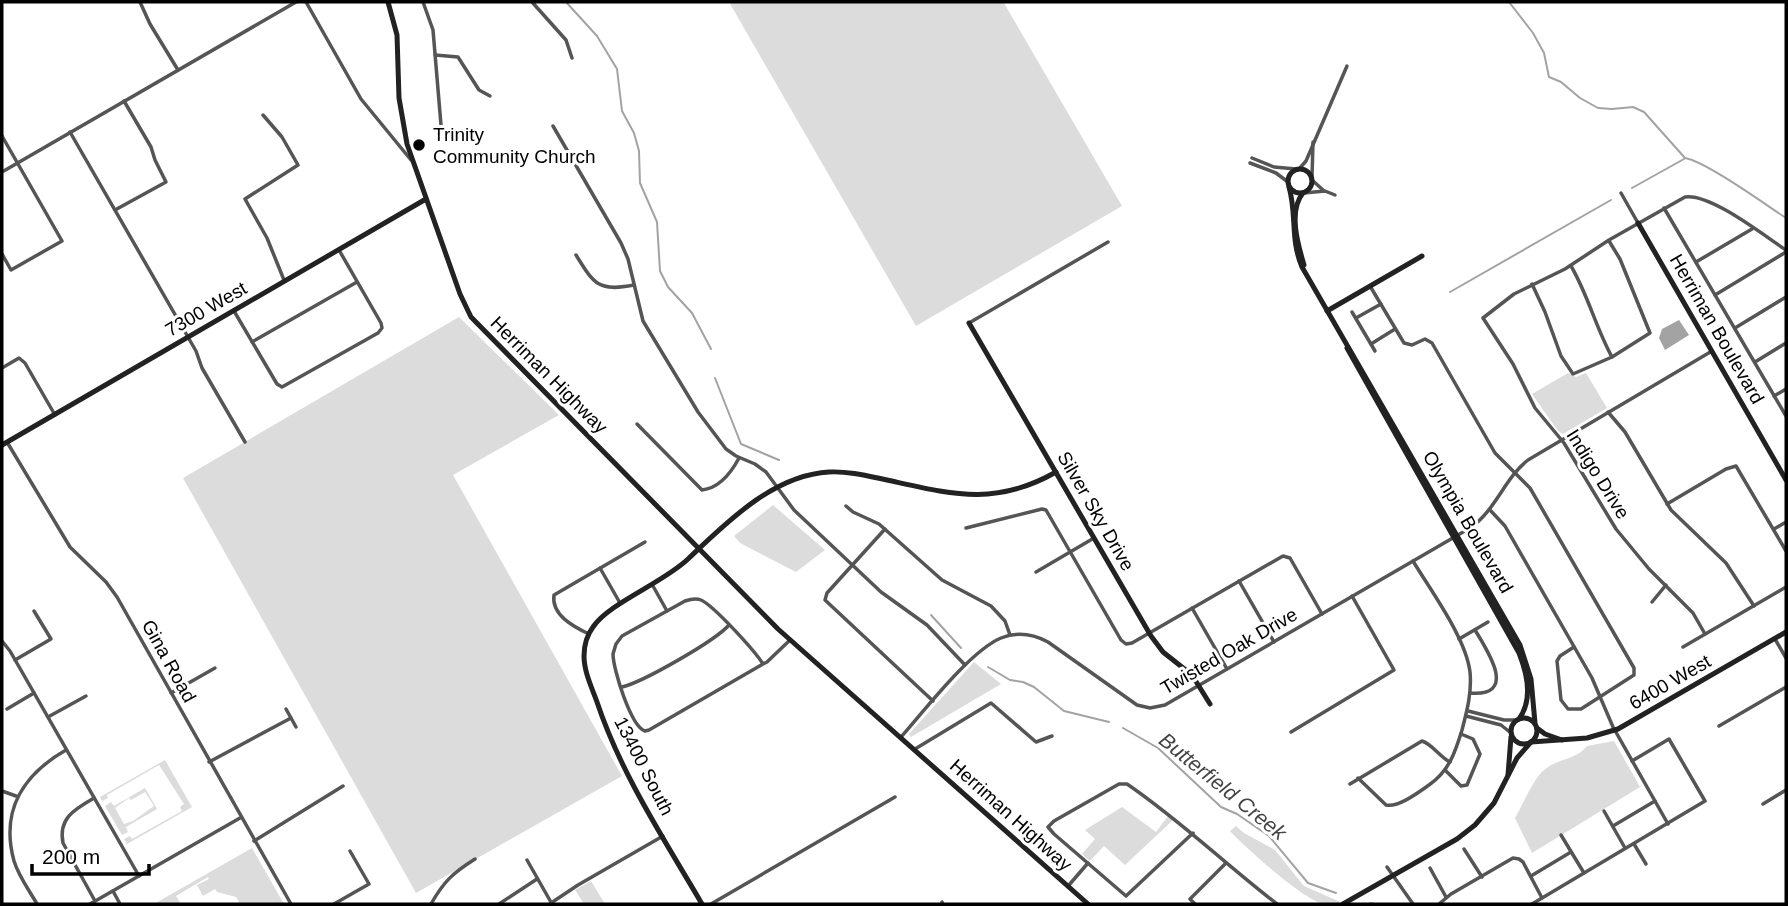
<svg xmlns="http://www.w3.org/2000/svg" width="1788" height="906" viewBox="0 0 1788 906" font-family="Helvetica,sans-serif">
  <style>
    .green { fill: #dcdcdc; fill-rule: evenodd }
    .water { fill: #a3a3a3 }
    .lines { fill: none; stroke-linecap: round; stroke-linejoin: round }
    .stream { stroke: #a3a3a3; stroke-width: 2 }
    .street { stroke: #555; stroke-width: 3.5 }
    .secondary { stroke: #222; stroke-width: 5 }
    .poi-dot { fill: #000; stroke: #fff; stroke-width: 2.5 }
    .labels { text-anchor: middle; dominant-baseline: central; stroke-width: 6; stroke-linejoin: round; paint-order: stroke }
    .poi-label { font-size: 19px; fill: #000; stroke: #fff; text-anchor: start }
    .street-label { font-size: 19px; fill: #000; stroke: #fff }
    .water-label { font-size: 21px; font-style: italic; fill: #444; stroke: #fff }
  </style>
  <rect width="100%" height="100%" fill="#fff"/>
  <g class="green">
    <polygon points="729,2 1005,2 1004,3 1122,206 916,326"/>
    <polygon points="459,317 559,415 453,475 622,776 416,893 183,478"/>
    <polygon points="1568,373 1576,377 1586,373 1607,408 1563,434 1558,431 1532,394"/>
    <polygon points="773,505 825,550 796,572 740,543 734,536"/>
    <polygon points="974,662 1001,684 911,737 909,734"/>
    <path d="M1614 741 1640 787 1532 853 1515 818C1522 806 1534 778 1544 770 1558 758 1576 760 1587 746Z"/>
    <polygon points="165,760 192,807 127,844 124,839 130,836 132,839 182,811 180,807 184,804 159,765 107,795 108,798 102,801 100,797"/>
    <path d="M145 788 157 809 126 827 128 832 122 835 105 806 111 802 114 806ZM145 792 154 806 133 821 124 824 115 808 129 798 131 800Z"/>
    <polygon points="1122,807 1156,832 1168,816 1173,820 1125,865 1104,846 1090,861 1082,854 1095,839 1085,830"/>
    <path d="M1236 826 1244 833 1275 850 1304 886 1345 904C1338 904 1329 906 1323 904 1302 899 1246 848 1230 831Z"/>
    <polygon points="252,848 284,904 240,904 236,897 217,892 215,889 203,896 197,885 209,879 208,877 176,896 181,904 154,904"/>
    <polygon points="591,881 605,904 584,904 575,890"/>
  </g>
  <polygon class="water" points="1679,320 1689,335 1665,350 1659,338 1662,329"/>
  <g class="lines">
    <g class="stream">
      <polyline points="566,2 597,36 617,69 622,111 634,133 639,151 640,183 657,222 660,271 668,287 692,313 711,349"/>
      <path d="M1509 2 1533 33 1544 53 1549 77 1561 82 1580 98 1598 108 1612 109 1633 107 1644 112 1685 158C1705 161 1766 205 1786 218"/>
      <polyline points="1632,188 1684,159"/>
      <polyline points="1450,292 1611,200"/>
      <polyline points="715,378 741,444 779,460"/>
      <polyline points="931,615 961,648"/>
      <polyline points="988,667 1010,680 1023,682 1034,687 1064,711 1109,722"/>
      <polyline points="1123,728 1158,748 1221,807 1237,814 1269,836 1308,883 1336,893"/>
      <polyline points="1370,903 1375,904"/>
    </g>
    <g class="street">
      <polyline points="140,2 150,24 178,70"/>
      <polyline points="306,2 361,99 411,160"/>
      <polyline points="423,2 433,30 441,125"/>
      <polyline points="532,2 566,40 572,58"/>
      <polyline points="435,55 458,57 479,90 490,96"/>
      <polyline points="263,115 282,137 298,165 245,199 267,238 284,280"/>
      <polyline points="553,126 621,243 628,259 643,321 698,412 726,449 736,456 755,464 766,472 794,510 881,592 927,625 965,665"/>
      <polyline points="70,132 196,351 202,368 245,442"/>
      <polyline points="2,136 62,241 11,270 2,254"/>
      <polyline points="1252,158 1274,167 1296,169"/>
      <polyline points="1250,163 1276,173 1288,182"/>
      <polyline points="1299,169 1306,161 1347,66"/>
      <polyline points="2,172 296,2"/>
      <polyline points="1312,177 1313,142"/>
      <polyline points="1312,180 1323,190"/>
      <polyline points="1304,193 1325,191 1335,195"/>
      <polyline points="1621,193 1638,223"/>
      <polyline points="1664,208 1786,416"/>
      <polyline points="115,210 166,182 155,160 151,147 124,101"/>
      <path d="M576 255C594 284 598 292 634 285"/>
      <polyline points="1696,262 1752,229"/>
      <path d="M1571 266C1588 295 1596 328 1612 357"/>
      <polyline points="1532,284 1545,312 1561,356 1573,374 1612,357 1650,333 1620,259 1609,241"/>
      <polyline points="1370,286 1404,343 1412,345 1425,339 1432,343 1495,453 1530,488 1634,668 1634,675 1581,709 1568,709 1561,700 1557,661 1560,656 1574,647"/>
      <polyline points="1715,295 1786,252"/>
      <polyline points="234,311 277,384 282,387 378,333 382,328 381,323 339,250"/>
      <polyline points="1352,312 1375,351"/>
      <polyline points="1356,318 1381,304"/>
      <polyline points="969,323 1108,242"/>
      <polyline points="1735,328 1786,297"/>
      <polyline points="252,342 357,282"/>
      <polyline points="1371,344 1395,329"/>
      <polyline points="1755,362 1786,343"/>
      <polyline points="2,368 19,358 25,363 55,415"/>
      <polyline points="1774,396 1786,389"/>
      <polyline points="1608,412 1625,432 1671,510 1726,563 1754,606"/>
      <path d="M637 424 702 490C720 488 731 473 739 458"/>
      <polyline points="7,442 70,547 106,582 117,597 291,904"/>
      <polyline points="1667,504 1726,469 1736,466 1786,551"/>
      <polyline points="846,506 853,512 879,524 942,580 991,606 1005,621 1010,635"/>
      <polyline points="1490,510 1505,526 1592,678 1613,727 1668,824"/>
      <polyline points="966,528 1042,509 1046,510 1121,640 1126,644 1132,643 1283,556 1290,558 1322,614"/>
      <polyline points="885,529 827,593 825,600 933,701"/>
      <polyline points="1774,529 1786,522"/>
      <polyline points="600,568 620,603"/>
      <polyline points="1036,572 1094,538"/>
      <polyline points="1239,581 1274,642"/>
      <polyline points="653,586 667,611"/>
      <polyline points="1652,602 1666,585"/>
      <polyline points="1192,608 1227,669"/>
      <path d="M589 634C574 627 551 615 554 595L645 542"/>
      <path d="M1705 634 1693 613 1649 569 1616 529 1564 443 1535 408 1513 364 1483 318 1514 294 1565 269 1609 240 1685 197C1710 193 1763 235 1786 250"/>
      <polyline points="1459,639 1488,622"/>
      <polyline points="1775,639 1786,658"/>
      <polyline points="2,641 10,651 139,876"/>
      <polyline points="1683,647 1786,587"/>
      <polyline points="15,660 51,639 34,611"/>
      <path d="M763 664C755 651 714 606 701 600 696 598 691 599 685 601L622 636 616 644 613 654C613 669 631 727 645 731L649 730 763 664 767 662 790 640"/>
      <path d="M622 687C643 682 715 641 729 625"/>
      <polyline points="171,693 215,668"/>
      <path d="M1470 693C1519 697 1487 650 1475 630"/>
      <polyline points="7,709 34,693"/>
      <polyline points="286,709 296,727"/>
      <polyline points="1468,711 1504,720 1517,720"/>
      <polyline points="1466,716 1501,725 1511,733"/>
      <polyline points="48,717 86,696"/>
      <polyline points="1719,726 1786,687"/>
      <polyline points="1291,732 1394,670 1352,596"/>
      <path d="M901 737C924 711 970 651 1001 638 1016 632 1033 634 1048 642L1137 705 1150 708 1165 705 1470 528C1496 510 1504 479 1528 460L1712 351"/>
      <polyline points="915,749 991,703 1036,742 1052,736"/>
      <polyline points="209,762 291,718"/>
      <polyline points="1445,770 1461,786 1467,785 1480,754 1473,739 1461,734"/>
      <path d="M1358 778 1386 805C1398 808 1419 792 1429 785 1449 771 1455 753 1462 730 1467 711 1472 692 1470 672 1466 638 1431 591 1413 561"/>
      <path d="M1350 784 1422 741C1432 744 1440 757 1450 762"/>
      <polyline points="2,791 16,796"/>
      <path d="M94 798C75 809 58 818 63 843L95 901"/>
      <polyline points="1763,804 1786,790"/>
      <polyline points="1604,811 1625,848"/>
      <polyline points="1613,826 1655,801"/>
      <path d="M1193 833 1126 896 1054 834 1048 827 1054 821 1119 784H1127C1180 820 1226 865 1277 904"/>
      <polyline points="1561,835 1584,873"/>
      <polyline points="254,841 343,786"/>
      <polyline points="1634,844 1646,864"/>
      <polyline points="1464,849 1482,877"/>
      <polyline points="527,860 552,904"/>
      <polyline points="1387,867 1413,904"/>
      <polyline points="1430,868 1446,897"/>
      <polyline points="1531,876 1571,852"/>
      <polyline points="1069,885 1088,863"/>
      <polyline points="113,891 120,904"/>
      <polyline points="942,902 943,904"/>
      <polyline points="551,903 578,885 663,836"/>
      <path d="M37 904C29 890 19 877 14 861 0 810 24 774 66 750"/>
      <polyline points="90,904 240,818"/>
      <polyline points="334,904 369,884 350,851"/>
      <path d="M431 904C444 881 453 873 475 859"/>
      <polyline points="499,904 537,879"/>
      <polyline points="711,904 895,797"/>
      <polyline points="1195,904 1190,899 1225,864"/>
      <polyline points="1439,904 1451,894 1513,858 1519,859 1523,862 1542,898"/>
      <polyline points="1532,904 1705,801 1669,739 1632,761"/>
    </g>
    <g class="secondary">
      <polyline points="388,2 397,35 399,98 407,144 460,294 471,317 778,629 1088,904"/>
      <circle cx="1300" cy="181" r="12"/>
      <path d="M1289 187C1297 214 1290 239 1302 267L1520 645 1531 679 1535 723"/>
      <path d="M1303 193C1288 211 1298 245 1304 265"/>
      <polyline points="1638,223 1786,480"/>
      <polyline points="1327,311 1422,256"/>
      <polyline points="969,323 1151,636 1163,652 1192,675 1210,704"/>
      <path d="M1347 348 1519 653C1527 673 1533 700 1519 719"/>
      <polyline points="2,445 426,199"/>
      <circle cx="1524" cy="731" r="13"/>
      <polyline points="1537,728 1545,734 1562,740"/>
      <polyline points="1531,742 1587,738 1618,729 1786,632"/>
      <polyline points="1508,775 1511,737"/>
      <path d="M702 904C664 839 621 774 597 702 592 688 584 672 584 656 584 646 587 635 593 627 609 603 663 583 688 559 726 523 773 475 829 472 849 471 868 476 887 480 951 494 995 507 1056 472"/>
      <polyline points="1343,904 1457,839 1475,825 1494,803 1517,758 1531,742"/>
    </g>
  </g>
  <circle class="poi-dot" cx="419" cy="145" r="7"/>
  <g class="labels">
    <g class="poi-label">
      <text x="433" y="134">Trinity<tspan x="433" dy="22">Community Church</tspan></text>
    </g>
    <g class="street-label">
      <text transform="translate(206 309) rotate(-30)">7300 West</text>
      <text transform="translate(1717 329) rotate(60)">Herriman Boulevard</text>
      <text transform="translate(549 375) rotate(45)">Herriman Highway</text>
      <text transform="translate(1598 474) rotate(58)">Indigo Drive</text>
      <text transform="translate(1096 511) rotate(60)">Silver Sky Drive</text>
      <text transform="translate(1468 522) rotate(60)">Olympia Boulevard</text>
      <text transform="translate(1229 651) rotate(-30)">Twisted Oak Drive</text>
      <text transform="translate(169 661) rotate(61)">Gina Road</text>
      <text transform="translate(1670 682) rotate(-30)">6400 West</text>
      <text transform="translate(644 766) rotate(63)">13400 South</text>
      <text transform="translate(1011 815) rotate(42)">Herriman Highway</text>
    </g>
    <g class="water-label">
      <text transform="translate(1223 786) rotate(39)">Butterfield Creek</text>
    </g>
  </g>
  <rect width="1788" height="906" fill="none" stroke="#000000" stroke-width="7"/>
  <path d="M32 864v10h117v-10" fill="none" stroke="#000000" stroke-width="3.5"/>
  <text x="42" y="864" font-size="21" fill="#000000" stroke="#ffffff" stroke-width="5" paint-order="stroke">200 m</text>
</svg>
